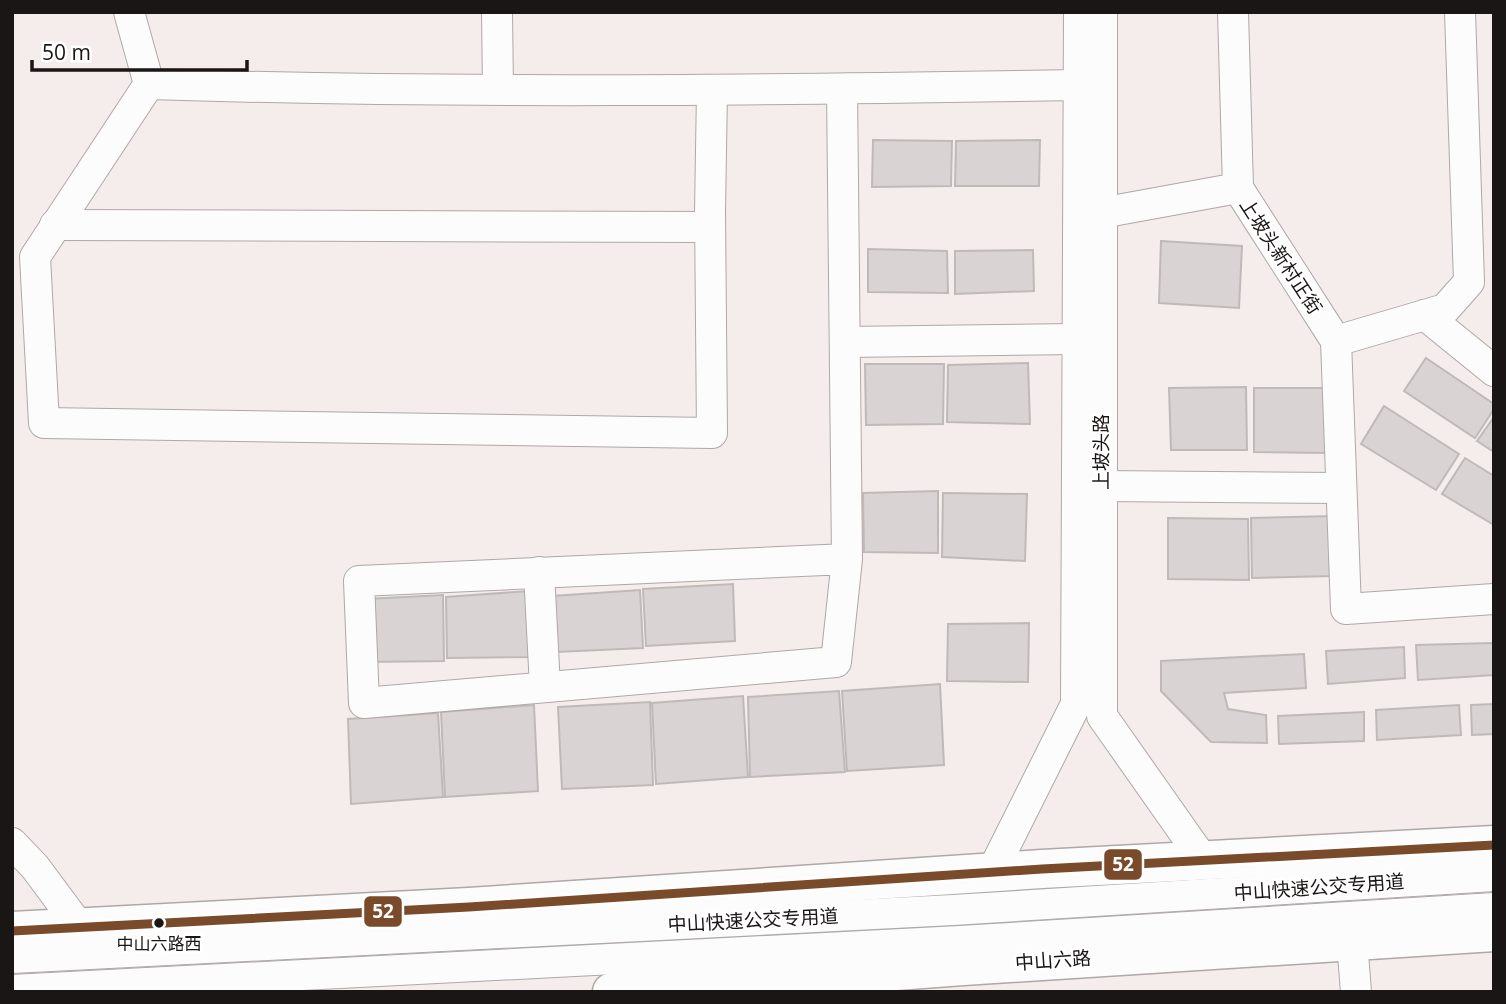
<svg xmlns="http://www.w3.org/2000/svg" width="1506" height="1004" viewBox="0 0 1506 1004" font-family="'Open Sans','Noto Sans SC',sans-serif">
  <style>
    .building { fill: #d9d4d3; stroke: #bfbab8; stroke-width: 2 }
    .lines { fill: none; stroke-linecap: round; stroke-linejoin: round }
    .minor-casing { stroke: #aea8a7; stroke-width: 32 }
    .major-casing { stroke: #aea8a7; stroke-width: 41 }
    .minor { stroke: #fdfcfc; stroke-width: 30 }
    .major { stroke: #fdfcfc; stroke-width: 38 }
    .bus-1-casing { stroke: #fff; stroke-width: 14 }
    .bus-1 { stroke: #7a4b2a; stroke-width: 9 }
    .bus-dot { fill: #1a1615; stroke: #fff; stroke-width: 2.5 }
    .labels { text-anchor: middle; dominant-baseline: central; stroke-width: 5; stroke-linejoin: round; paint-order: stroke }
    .bus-label { font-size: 17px; fill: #1a1615; stroke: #fff }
    .street-label { font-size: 19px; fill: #1a1615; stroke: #fff }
    .line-badge { stroke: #fff; stroke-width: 2.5 }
    .badge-label { font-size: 19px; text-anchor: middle; font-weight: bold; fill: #fff }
  </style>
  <rect width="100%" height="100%" fill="#f4edeb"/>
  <g class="building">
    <polygon points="873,140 952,141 951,186 872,187"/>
    <polygon points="1040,140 1039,186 955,186 956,141"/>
    <polygon points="1161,241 1242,246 1239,308 1159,303"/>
    <polygon points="868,249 947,251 948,293 868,292"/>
    <polygon points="1033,250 1034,291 955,294 955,251"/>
    <polygon points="1426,358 1494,404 1494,409 1475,438 1404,391"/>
    <polygon points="1028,363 1030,424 947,422 948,365"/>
    <polygon points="865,364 944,364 943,424 866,425"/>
    <polygon points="1246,387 1247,450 1171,450 1169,388"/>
    <polygon points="1254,388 1329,388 1329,453 1254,452"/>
    <polygon points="1384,406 1459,454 1436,490 1361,444"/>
    <polygon points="1494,417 1494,452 1477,441"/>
    <polygon points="1465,458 1494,476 1494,525 1442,494"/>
    <polygon points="938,491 938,553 864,552 863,493"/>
    <polygon points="943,493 1027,494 1025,561 942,557"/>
    <polygon points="1332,516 1334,576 1252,578 1251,518"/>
    <polygon points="1168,518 1248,519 1249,580 1168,579"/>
    <polygon points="733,584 735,641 646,646 643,589"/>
    <polygon points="640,590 643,648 556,652 552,596"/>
    <polygon points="529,591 530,657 447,658 446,597"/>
    <polygon points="443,595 444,661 367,662 366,599"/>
    <polygon points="1029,623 1028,682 947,681 948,624"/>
    <polygon points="1493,643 1494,675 1418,680 1416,645"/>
    <polygon points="1404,647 1405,678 1328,684 1326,651"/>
    <polygon points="1304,654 1306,688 1224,693 1228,709 1266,715 1267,743 1211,742 1161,691 1161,661"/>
    <polygon points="940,684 944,765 847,771 842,691"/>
    <polygon points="839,691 845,772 750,777 748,697"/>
    <polygon points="743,696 748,777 656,784 652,703"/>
    <polygon points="650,702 653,785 562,789 558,707"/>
    <polygon points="1494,704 1494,734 1472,735 1471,705"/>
    <polygon points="534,705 538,791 445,797 441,712"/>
    <polygon points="1459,705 1461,735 1377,740 1376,710"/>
    <polygon points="1364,712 1364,741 1279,744 1278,716"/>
    <polygon points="438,713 443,797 351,804 348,719"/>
  </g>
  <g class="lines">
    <g class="minor-casing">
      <g id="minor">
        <path d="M129 12 149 84C459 94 769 90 1079 85"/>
        <polyline points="497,12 498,89"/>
        <polyline points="1102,12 1102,716 1204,861"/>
        <polyline points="1233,12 1238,188 1336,341 1445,309 1469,282 1460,12"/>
        <polyline points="149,84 35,257 44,423 712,433 710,212 712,90"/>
        <polyline points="842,89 847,559 359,581 364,703 836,662 847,559"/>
        <polyline points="1101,213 1238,188"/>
        <polyline points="55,225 710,227"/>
        <polyline points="1425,315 1494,371"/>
        <polyline points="1336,341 1346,609 1494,599"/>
        <polyline points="845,342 1076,339"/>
        <polyline points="1101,486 1341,488"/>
        <polyline points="539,572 545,687"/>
        <polyline points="12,843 35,867 81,929"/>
        <polyline points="992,872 1076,704 1079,12"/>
        <polyline points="1352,941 1356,992"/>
        <polyline points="12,958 953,910 1494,876"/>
        <polyline points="12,990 960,941 1494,908"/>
      </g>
    </g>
    <g class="major-casing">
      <g id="major">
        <polyline points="12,931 469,907 1042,869 1494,845"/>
        <polyline points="612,992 963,966 1494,932"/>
      </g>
    </g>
    <use href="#minor" class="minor"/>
    <use href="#major" class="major"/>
    <g class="bus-1-casing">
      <polyline id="bus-1" points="12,931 469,907 1042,869 1494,845"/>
    </g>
    <use href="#bus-1" class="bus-1"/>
  </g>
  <circle class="bus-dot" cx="159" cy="923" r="6"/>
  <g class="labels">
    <g class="bus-label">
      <text x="159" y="943">中山六路西</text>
    </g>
    <g class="street-label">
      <text transform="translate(1281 256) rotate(57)">上坡头新村正街</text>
      <text transform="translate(1101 452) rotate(-90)">上坡头路</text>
      <text transform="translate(1319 887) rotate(-4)">中山快速公交专用道</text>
      <text transform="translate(753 920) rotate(-3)">中山快速公交专用道</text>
      <text transform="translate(1053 960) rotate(-4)">中山六路</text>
    </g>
  </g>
  <g class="line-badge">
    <rect x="1103" y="848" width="40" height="33" rx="7" fill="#7a4b2a"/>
    <rect x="363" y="895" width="40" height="33" rx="7" fill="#7a4b2a"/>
  </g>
  <g class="badge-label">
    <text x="1123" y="871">52</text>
    <text x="383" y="918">52</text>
  </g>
  <rect width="1506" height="1004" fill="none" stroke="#1a1615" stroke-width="28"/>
  <path d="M32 60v10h215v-10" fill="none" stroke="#1a1615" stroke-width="3.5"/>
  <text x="42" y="60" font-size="21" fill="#1a1615" stroke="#ffffff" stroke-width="5" paint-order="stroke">50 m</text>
</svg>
